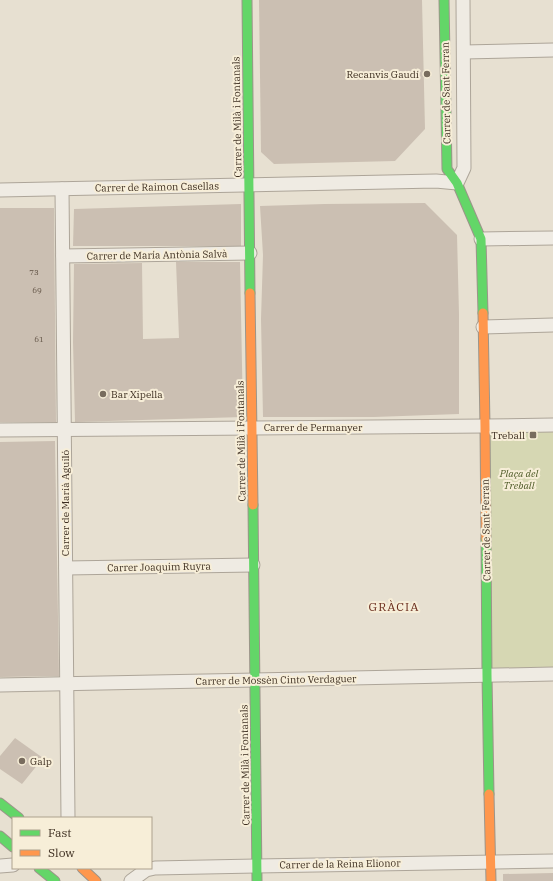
<svg xmlns="http://www.w3.org/2000/svg" width="553" height="881" viewBox="0 0 553 881" font-family="'IBM Plex Serif',serif">
  <style>
    .green { fill: #d6d7b3 }
    .building { fill: #cbbfb2 }
    .lines { fill: none; stroke-linecap: round; stroke-linejoin: round }
    .street-casing { stroke: #ada599; stroke-width: 15 }
    .fast-casing { stroke: #9c958a; stroke-width: 11 }
    .slow-casing { stroke: #9c958a; stroke-width: 11 }
    .street { stroke: #efebe3; stroke-width: 13 }
    .fast { stroke: #63d668; stroke-width: 9 }
    .slow { stroke: #ff974d; stroke-width: 9 }
    .poi-dot { fill: #786c5e; stroke: #f7eed8; stroke-width: 1.5 }
    .labels { text-anchor: middle; dominant-baseline: central; stroke-width: 4; stroke-linejoin: round; paint-order: stroke }
    .number-label { font-size: 8px; fill: #605244 }
    .poi-label { font-size: 10px; fill: #3d2e20; stroke: #f7eed8; text-anchor: end }
    .street-label { font-size: 10px; fill: #3d2e20; stroke: #f7eed8 }
    .park-label { font-size: 10px; font-style: italic; fill: #4d5a26; stroke: #f7eed8 }
    .quarter-label { font-size: 12px; letter-spacing: 1px; fill: #6b2e1e; stroke: #f7eed8 }
  </style>
  <rect width="100%" height="100%" fill="#e7e0d1"/>
  <polygon class="green" points="553,425 553,674 487,675 485,426"/>
  <g class="building">
    <polygon points="259,0 422,0 425,129 395,161 274,164 261,152"/>
    <polygon points="425,203 457,235 459,314 459,414 374,417 263,417 261,319 263,255 260,206 325,204"/>
    <polygon points="241,204 241,246 73,246 74,209"/>
    <polygon points="0,208 54,208 56,422 0,422"/>
    <polygon points="176,262 240,262 243,417 75,422 73,342 74,264 142,263 143,339 179,338"/>
    <polygon points="55,441 59,676 0,677 0,442"/>
    <polygon points="15,738 43,758 22,784 0,769 0,756"/>
    <polygon points="553,873 553,881 503,881 503,874"/>
  </g>
  <g class="lines">
    <g class="street-casing">
      <g id="street">
        <polyline points="464,52 553,50"/>
        <polyline points="62,189 68,818"/>
        <polyline points="0,190 436,181 457,183 464,168 463,0"/>
        <polyline points="481,239 553,238"/>
        <polyline points="63,256 250,253"/>
        <polyline points="483,327 553,325"/>
        <polyline points="0,430 485,426 553,425"/>
        <polyline points="66,568 253,565"/>
        <polyline points="0,685 553,674"/>
        <polyline points="0,866 13,865"/>
        <polyline points="131,881 146,870 155,868 257,866 553,861"/>
      </g>
    </g>
    <g class="fast-casing">
      <g id="fast">
        <polyline points="247,0 250,293"/>
        <polyline points="444,0 447,169 457,183 481,239 483,313"/>
        <polyline points="253,505 257,881"/>
        <polyline points="486,539 487,675 489,794"/>
        <polyline points="0,803 19,818"/>
        <polyline points="0,836 13,847"/>
        <polyline points="39,868 55,881"/>
      </g>
    </g>
    <g class="slow-casing">
      <g id="slow">
        <polyline points="250,293 253,505"/>
        <polyline points="483,313 485,426 486,539"/>
        <polyline points="489,794 491,881"/>
        <polyline points="82,868 96,881"/>
      </g>
    </g>
    <use href="#street" class="street"/>
    <use href="#fast" class="fast"/>
    <use href="#slow" class="slow"/>
  </g>
  <g class="poi-dot">
    <circle cx="427" cy="74" r="4"/>
    <circle cx="103" cy="394" r="4"/>
    <rect x="529" y="431" width="8" height="8" rx="2"/>
    <circle cx="22" cy="761" r="4"/>
  </g>
  <g class="labels">
    <g class="number-label">
      <text x="34" y="272">73</text>
      <text x="37" y="290">69</text>
      <text x="39" y="339">61</text>
    </g>
    <g class="poi-label">
      <text x="419" y="74">Recanvis Gaudí</text>
      <text x="111" y="394" text-anchor="start">Bar Xipella</text>
      <text x="525" y="435">Treball</text>
      <text x="30" y="761" text-anchor="start">Galp</text>
    </g>
    <g class="street-label">
      <text transform="translate(446 93) rotate(-91)">Carrer de Sant Ferran</text>
      <text transform="translate(237 117) rotate(-91)">Carrer de Milà i Fontanals</text>
      <text transform="translate(157 187) rotate(-1)">Carrer de Raimon Casellas</text>
      <text transform="translate(157 255) rotate(-1)">Carrer de María Antònia Salvà</text>
      <text x="313" y="427">Carrer de Permanyer</text>
      <text transform="translate(241 441) rotate(-91)">Carrer de Milà i Fontanals</text>
      <text transform="translate(65 503) rotate(-90)">Carrer de Marià Aguiló</text>
      <text transform="translate(486 530) rotate(-91)">Carrer de Sant Ferran</text>
      <text transform="translate(159 567) rotate(-1)">Carrer Joaquim Ruyra</text>
      <text transform="translate(276 680) rotate(-1)">Carrer de Mossèn Cinto Verdaguer</text>
      <text transform="translate(245 765) rotate(-91)">Carrer de Milà i Fontanals</text>
      <text transform="translate(340 864) rotate(-1)">Carrer de la Reina Elionor</text>
    </g>
    <g class="park-label">
      <text x="519" y="473">Plaça del<tspan x="519" dy="12">Treball</tspan></text>
    </g>
    <g class="quarter-label">
      <text x="394" y="606">GRÀCIA</text>
    </g>
  </g>
  <rect x="12" y="817" width="140" height="52" fill="#f7eed8" stroke="#ada18e"/>
  <rect x="20" y="830" width="20" height="6" fill="#63d668" stroke="#ada18e"/>
  <text x="48" y="837" font-size="12" fill="#3d2e20">Fast</text>
  <rect x="20" y="850" width="20" height="6" fill="#ff974d" stroke="#ada18e"/>
  <text x="48" y="857" font-size="12" fill="#3d2e20">Slow</text>
</svg>
